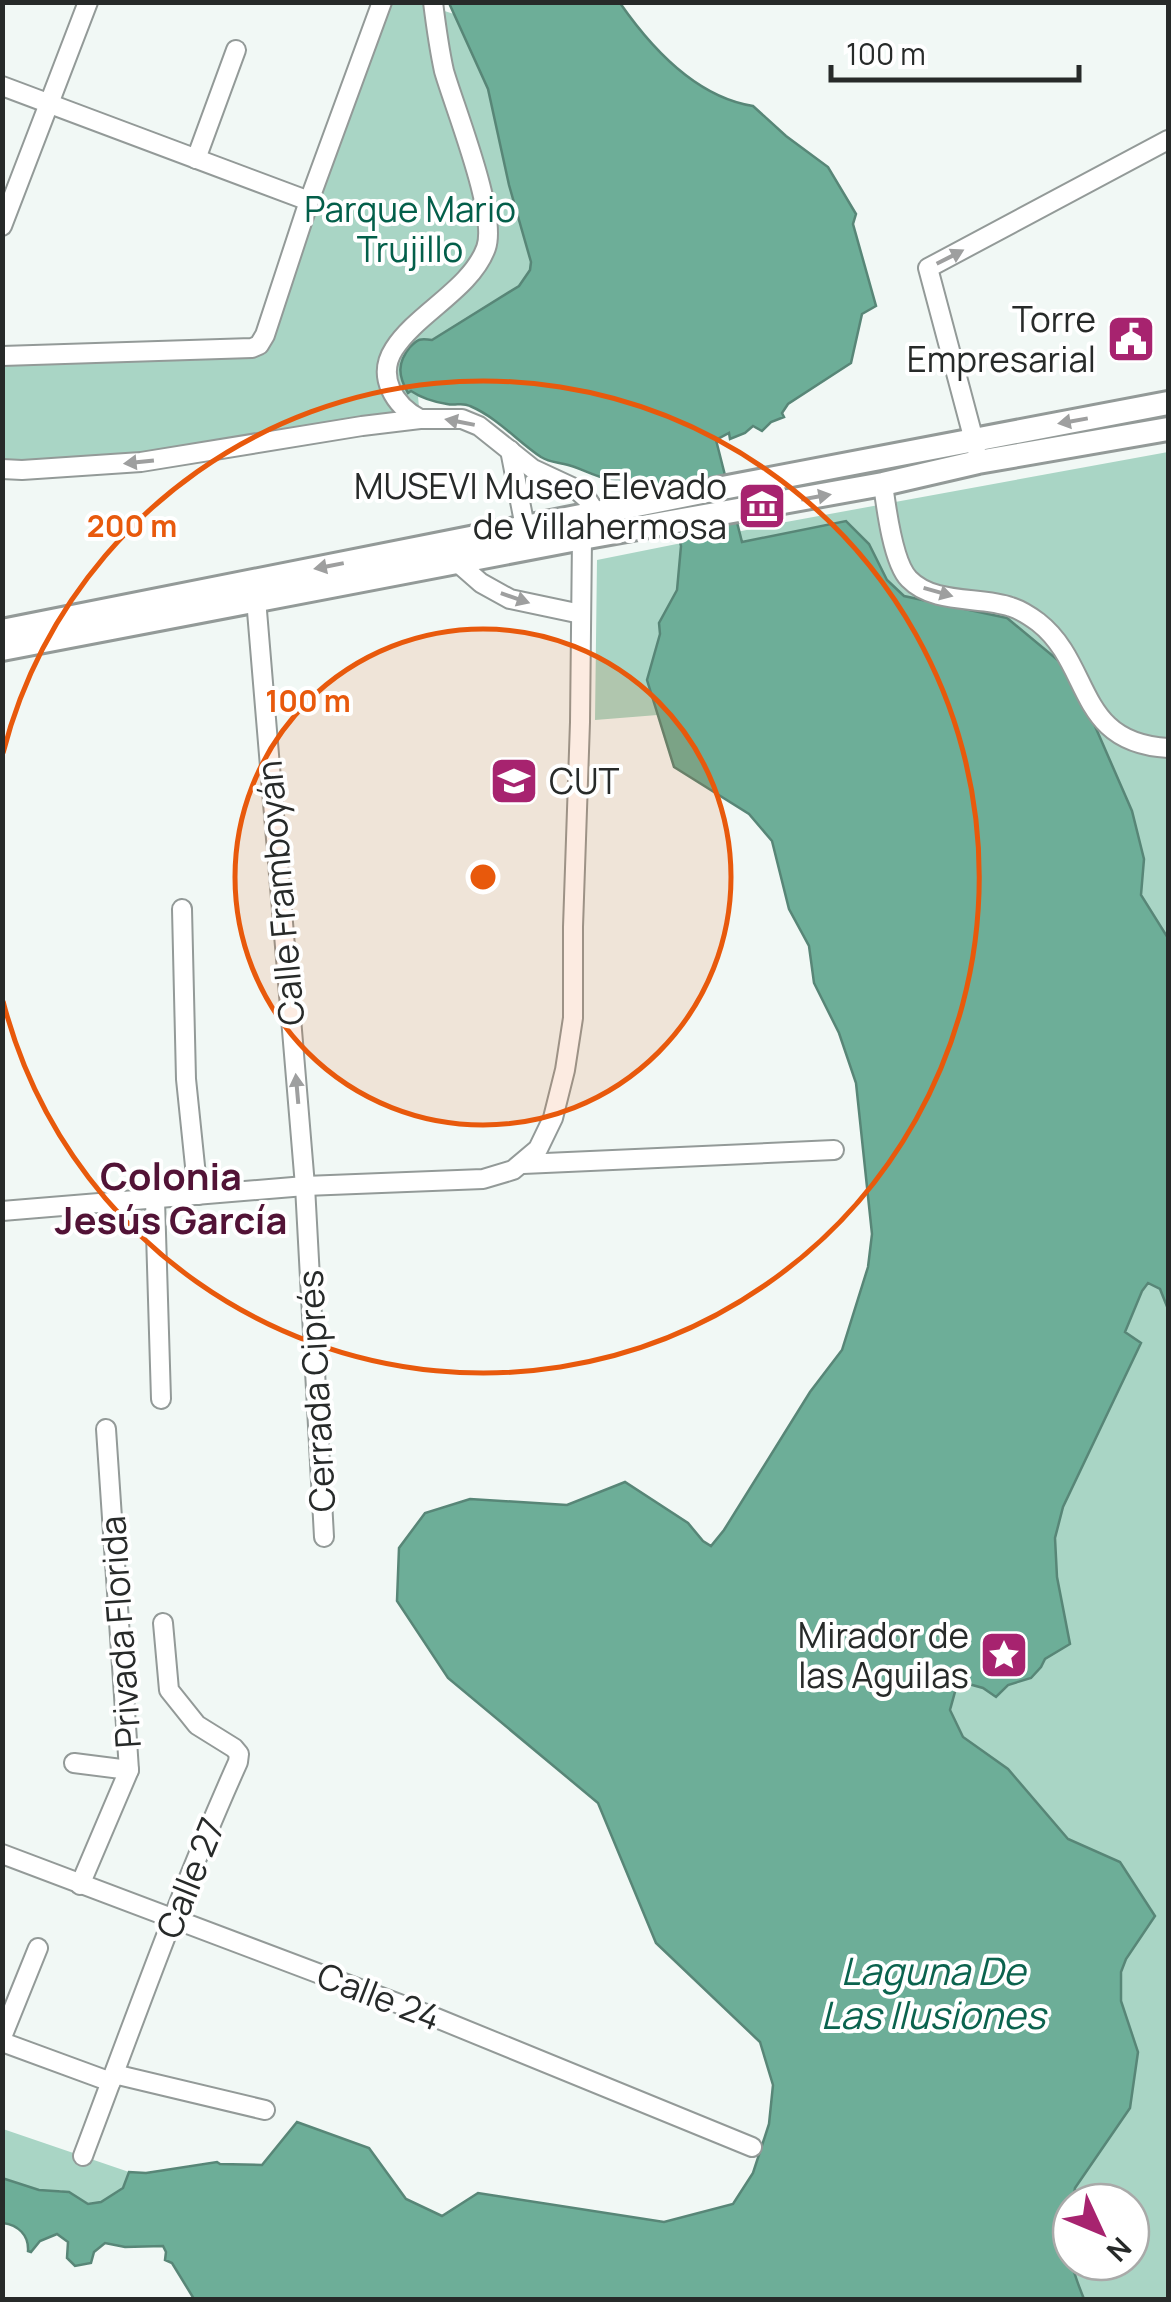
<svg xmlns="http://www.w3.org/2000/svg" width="1171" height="2302" viewBox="0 0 1171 2302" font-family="Manrope,sans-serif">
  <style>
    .green { fill: #a9d5c5; fill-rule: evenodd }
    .water { fill: #6dae98; stroke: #588677; stroke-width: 2.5 }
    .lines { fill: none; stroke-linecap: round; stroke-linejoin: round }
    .minor-casing { stroke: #939a98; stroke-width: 22 }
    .major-casing { stroke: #939a98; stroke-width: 28 }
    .minor { stroke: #fff; stroke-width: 18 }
    .major { stroke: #fff; stroke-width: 22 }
    .oneway { fill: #9e9f9f }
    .ring { fill: none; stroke: #e8590c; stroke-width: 5 }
    .labels { text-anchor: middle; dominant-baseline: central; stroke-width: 8; stroke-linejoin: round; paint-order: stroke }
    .park-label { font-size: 35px; fill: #035f4a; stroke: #fff }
    .poi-label { font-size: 35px; fill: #272a29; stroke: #fff; text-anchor: end }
    .street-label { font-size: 35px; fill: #272a29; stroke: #fff }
    .neighbourhood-label { font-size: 38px; font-weight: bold; fill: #521336; stroke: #fff }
    .water-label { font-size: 38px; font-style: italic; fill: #0b634e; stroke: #fff }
    .centre { fill: #e8590c; stroke: #fff; stroke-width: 5 }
    .ring-label { font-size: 30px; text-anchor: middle; font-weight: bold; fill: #e8590c; stroke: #fff; stroke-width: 8; stroke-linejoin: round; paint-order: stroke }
  </style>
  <rect width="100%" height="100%" fill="#f1f8f5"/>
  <g class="green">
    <polygon points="382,3 419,3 454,14 488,89 509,185 531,262 530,270 519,286 431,340 418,396 420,419 141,462 3,469 3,356 251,348"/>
    <polygon points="1168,452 1168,1002 670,714 595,720 597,560 786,522"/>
    <path d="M1140 1280 1168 1290V2299H1062L933 1749 951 1710 956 1680ZM1071 2202H1131V2262H1071Z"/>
    <polygon points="3,2129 129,2172 122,2189 101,2202 88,2205 61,2190 39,2190 3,2178"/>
  </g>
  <path class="water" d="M449 3H620C652 49 696 97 753 106L786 136 828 167 856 214 853 224 876 306 862 314 851 363 788 404 782 413 784 417 771 422 762 431 753 426 745 433 730 439 729 433 716 440 742 542 846 521 869 544 887 580 904 596 1007 618 1071 671 1132 811 1144 859 1141 895 1168 938V1309L1160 1289 1148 1283 1142 1291 1125 1332 1141 1343 1063 1507 1055 1538 1057 1577 1070 1644 1045 1659 1041 1667 1031 1678 1008 1685 996 1697 983 1688 958 1681 950 1710 963 1737 1008 1769 1068 1839 1120 1862 1155 1916 1126 1959 1121 1972V2001L1138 2052 1130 2108 1075 2188C1073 2201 1068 2213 1068 2228 1066 2252 1075 2277 1084 2299H194L172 2263 165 2260 166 2252 163 2246 125 2247 105 2243 94 2252 91 2263 75 2266 67 2258 68 2242 57 2234 40 2241 31 2252 28 2251C29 2235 18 2225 3 2223L2 2178 39 2190 69 2192 88 2204 101 2202 123 2188 129 2172 146 2173 217 2162 220 2164 262 2165 297 2122 369 2148 406 2199 442 2216 478 2193 664 2222 733 2204 753 2173 769 2124 773 2085 760 2042 656 1943 598 1803 448 1678 397 1601 399 1548 425 1513 470 1499 567 1505 625 1482 688 1523 703 1541 711 1546 724 1530 810 1392 842 1350 868 1267 872 1234 856 1083 839 1033 814 983 809 946 789 909 772 841 749 814 674 767 647 680 660 634 659 623 677 590 681 546 677 532 622 479C601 482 584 468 564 464 555 462 549 462 541 457 517 441 498 418 470 406 462 402 456 406 447 404 434 402 423 399 411 391L408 393C398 376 397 363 410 347 418 339 420 338 432 340L519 286 530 270 531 262 509 185 488 89Z"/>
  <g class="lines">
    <g class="minor-casing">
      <g id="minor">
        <polyline points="2,86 309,201"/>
        <polyline points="196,159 236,50"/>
        <polyline points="2,226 88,2"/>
        <polyline points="2,356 252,348 259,345 265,335 309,201 382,2"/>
        <path d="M420 419C395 406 376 377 394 349 417 313 471 289 486 248 498 215 455 109 444 71 439 48 436 26 433 2"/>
        <polyline points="976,448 928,268 1168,140"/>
        <polyline points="510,450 525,527"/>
        <polyline points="2,469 22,470 141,462 362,426 420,419 462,419 479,426 533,469 576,489 587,499 596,513"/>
        <path d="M883 484C886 507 893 563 909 579 934 605 980 596 1011 607 1021 610 1030 616 1038 622 1093 665 1075 743 1168 748"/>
        <polyline points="457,562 481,583 510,599 581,614"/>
        <polyline points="256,599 305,1186 324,1537"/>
        <polyline points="182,909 186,1079 198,1195"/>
        <polyline points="523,1164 834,1150"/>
        <polyline points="155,1200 161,1399"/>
        <polyline points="2,1211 305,1186 483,1179 513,1170 538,1149 553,1118 565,1070 573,1018 573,927 580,722 582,538"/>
        <polyline points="74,1763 129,1770"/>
        <polyline points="2,1854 434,2017 752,2147"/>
        <polyline points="80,1885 129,1770 106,1429"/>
        <polyline points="2,2037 38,1948"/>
        <polyline points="2,2042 111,2082"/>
        <polyline points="114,2074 265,2110"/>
        <path d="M83 2156C133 2024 180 1891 238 1762L239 1754 234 1748 197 1725 169 1690 163 1623"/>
      </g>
    </g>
    <g class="major-casing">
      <g id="major">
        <polyline points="2,631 712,490 1168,403"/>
        <polyline points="2,649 582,538 883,484 978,462 1168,429"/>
      </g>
    </g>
    <use href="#minor" class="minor"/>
    <use href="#major" class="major"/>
  </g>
  <defs><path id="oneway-solid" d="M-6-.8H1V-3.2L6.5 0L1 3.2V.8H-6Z" transform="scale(2.5)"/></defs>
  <g class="oneway">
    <use href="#oneway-solid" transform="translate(950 257) rotate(-27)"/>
    <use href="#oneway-solid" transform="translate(1073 421) rotate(170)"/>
    <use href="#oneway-solid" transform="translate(460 422) rotate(-169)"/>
    <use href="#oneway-solid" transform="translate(139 462) rotate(174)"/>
    <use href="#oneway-solid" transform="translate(816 497) rotate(-10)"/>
    <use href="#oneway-solid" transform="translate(329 566) rotate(169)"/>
    <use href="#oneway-solid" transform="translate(938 592) rotate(16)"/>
    <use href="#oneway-solid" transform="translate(515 598) rotate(19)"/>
    <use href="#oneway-solid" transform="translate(297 1089) rotate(-95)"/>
  </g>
  <circle cx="483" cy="877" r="248" fill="#e8590c" fill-opacity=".12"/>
  <g class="ring">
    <circle cx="483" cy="877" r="248"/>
    <path d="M3 753A496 496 0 1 1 3 1001"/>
  </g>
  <defs>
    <g id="civic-square" transform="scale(2.5)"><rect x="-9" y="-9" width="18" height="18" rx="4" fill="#a7236f" stroke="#fff"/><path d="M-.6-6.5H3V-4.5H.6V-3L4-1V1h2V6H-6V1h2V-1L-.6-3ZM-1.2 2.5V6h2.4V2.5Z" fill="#fff"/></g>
    <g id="museum-square" transform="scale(2.5)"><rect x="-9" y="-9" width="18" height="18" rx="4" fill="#a7236f" stroke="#fff"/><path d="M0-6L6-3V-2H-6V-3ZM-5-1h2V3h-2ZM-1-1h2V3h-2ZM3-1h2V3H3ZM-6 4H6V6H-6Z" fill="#fff"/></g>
    <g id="school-square" transform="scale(2.5)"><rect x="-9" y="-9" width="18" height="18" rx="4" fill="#a7236f" stroke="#fff"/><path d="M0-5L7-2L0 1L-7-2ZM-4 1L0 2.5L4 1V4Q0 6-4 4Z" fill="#fff"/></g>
    <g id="sight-square" transform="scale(2.5)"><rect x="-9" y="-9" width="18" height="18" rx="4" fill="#a7236f" stroke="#fff"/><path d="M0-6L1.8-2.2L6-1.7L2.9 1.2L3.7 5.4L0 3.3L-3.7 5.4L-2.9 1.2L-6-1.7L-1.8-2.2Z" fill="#fff"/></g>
  </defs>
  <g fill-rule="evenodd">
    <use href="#civic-square" x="1131" y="339"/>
    <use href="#museum-square" x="762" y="506"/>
    <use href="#school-square" x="514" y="781"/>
    <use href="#sight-square" x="1004" y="1655"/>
  </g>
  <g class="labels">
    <g class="park-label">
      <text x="410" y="209">Parque Mario<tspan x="410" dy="40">Trujillo</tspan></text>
    </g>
    <g class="poi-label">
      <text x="1096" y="319">Torre<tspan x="1096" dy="40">Empresarial</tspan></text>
      <text x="727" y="486">MUSEVI Museo Elevado<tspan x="727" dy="40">de Villahermosa</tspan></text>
      <text x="549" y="781" text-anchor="start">CUT</text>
      <text x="969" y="1635">Mirador de<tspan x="969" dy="40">las Aguilas</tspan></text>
    </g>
    <g class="street-label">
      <text transform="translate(280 893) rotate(-95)">Calle Framboyán</text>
      <text transform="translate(316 1391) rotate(-93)">Cerrada Ciprés</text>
      <text transform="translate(120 1632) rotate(-94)">Privada Florida</text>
      <text transform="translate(190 1878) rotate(-68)">Calle 27</text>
      <text transform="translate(379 1996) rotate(21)">Calle 24</text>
    </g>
    <g class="neighbourhood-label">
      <text x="171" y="1175">Colonia<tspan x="171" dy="44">Jesús García</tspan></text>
    </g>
    <g class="water-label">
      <text x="933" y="1970">Laguna De<tspan x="933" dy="44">Las Ilusiones</tspan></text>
    </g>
  </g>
  <circle cx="483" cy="877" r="15" class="centre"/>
  <g class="ring-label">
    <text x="132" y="537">200 m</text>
    <text x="308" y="712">100 m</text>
  </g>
  <rect width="1171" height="2302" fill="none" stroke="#272a29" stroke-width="10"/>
  <g transform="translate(1101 2232) rotate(134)"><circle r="48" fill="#ffffff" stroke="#a9aaa9" stroke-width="2.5"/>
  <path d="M0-8L18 38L0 25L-18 38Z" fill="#a7236f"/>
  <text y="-15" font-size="28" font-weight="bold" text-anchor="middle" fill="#272a29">N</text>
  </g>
  <path d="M831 65v15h248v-15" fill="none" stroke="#272a29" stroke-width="5"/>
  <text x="846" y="65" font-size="30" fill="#272a29" stroke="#ffffff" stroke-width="8" paint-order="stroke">100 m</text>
</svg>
